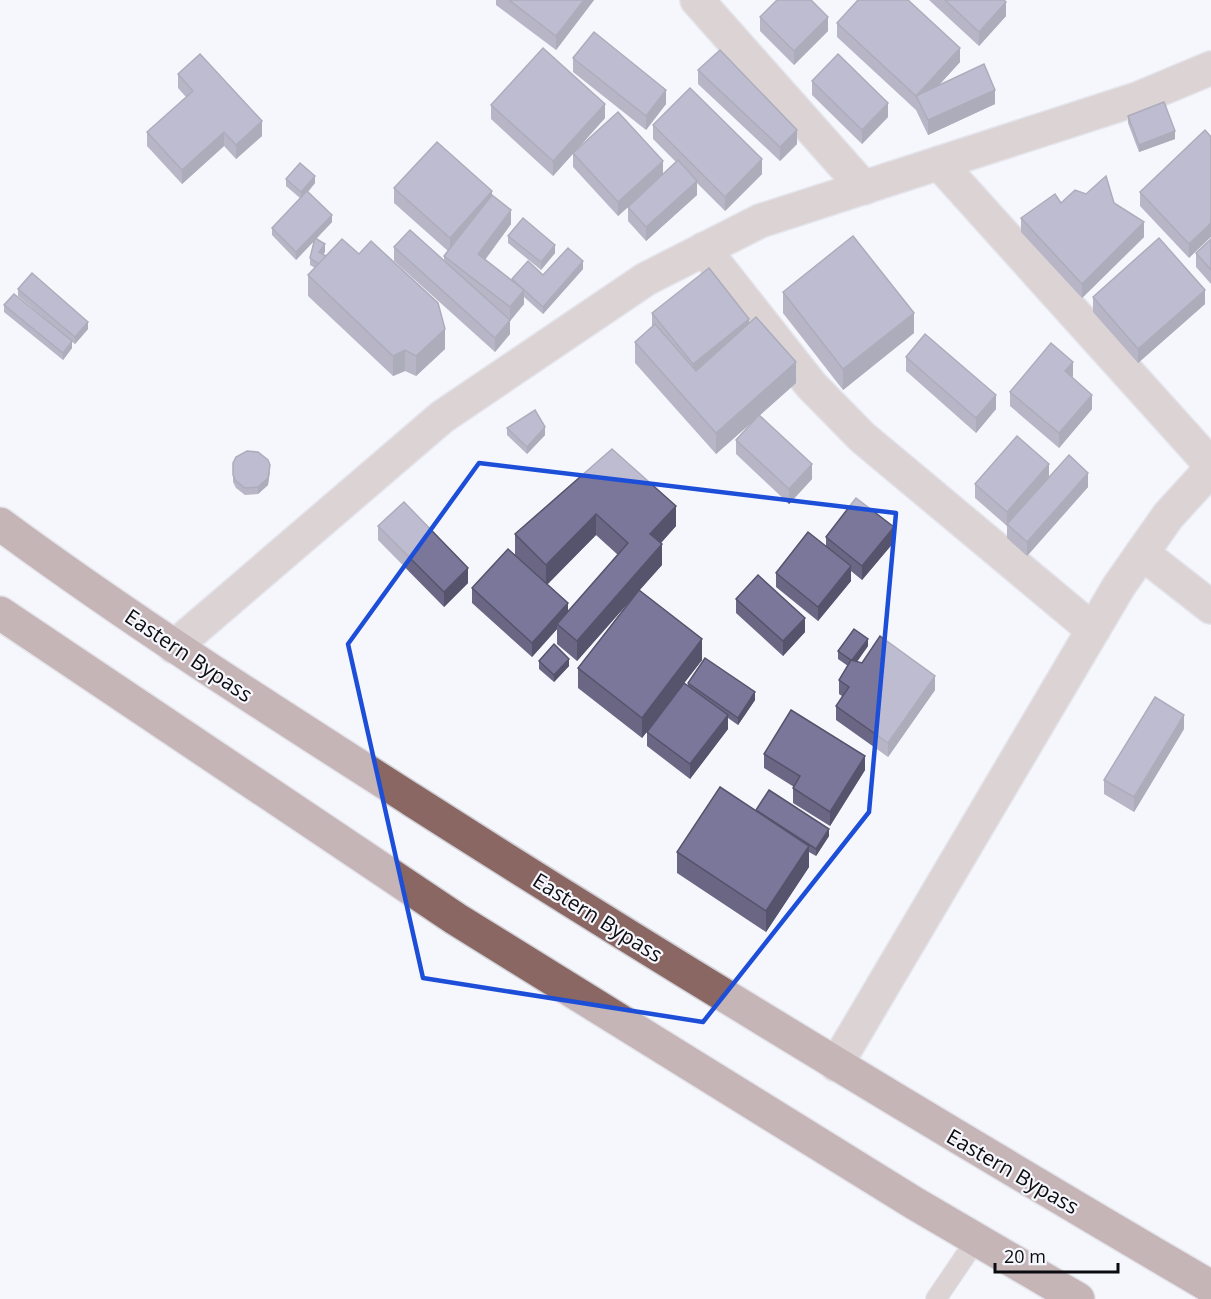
<svg xmlns="http://www.w3.org/2000/svg" width="1211" height="1299" viewBox="0 0 1211 1299" font-family="'Open Sans',sans-serif">
  <style>
    .lines { fill: none; stroke-linecap: round; stroke-linejoin: round }
    .lane-casing { stroke: #d0d0d7; stroke-width: 22 }
    .street-casing { stroke: #d0d0d7; stroke-width: 36 }
    .primary-casing { stroke: #d0d0d7; stroke-width: 36 }
    .lane { stroke: #bda8a5; stroke-width: 20 }
    .street { stroke: #bda8a5; stroke-width: 33 }
    .primary { stroke: #8a6763; stroke-width: 33 }
    .wall { fill: #6a6684; fill-rule: evenodd }
    .shaded-wall { fill: #56536c }
    .building { fill: #7b779a; stroke: #56536c; stroke-width: 1.5 }
    .marked { fill: none; stroke: #1d4ed8; stroke-width: 4.5; stroke-linejoin: round }
    .labels { text-anchor: middle; dominant-baseline: central; stroke-width: 4.5; stroke-linejoin: round; paint-order: stroke }
    .street-label { font-size: 21px; fill: #0b0b10; stroke: #f6f6fd }
  </style>
  <rect width="100%" height="100%" fill="#f6f6fd"/>
  <g class="lines">
    <g class="lane-casing">
      <polyline id="lane" points="936,1299 976,1240"/>
    </g>
    <g class="street-casing">
      <g id="street">
        <polyline points="697,0 864,188"/>
        <polyline points="939,163 1211,465"/>
        <polyline points="704,249 811,385 862,437 1093,630"/>
        <polyline points="1142,553 1211,607"/>
        <polyline points="174,647 442,417 646,279 760,221 1137,99 1211,68"/>
        <polyline points="836,1065 1119,586 1168,516 1211,469"/>
      </g>
    </g>
    <g class="primary-casing">
      <g id="primary">
        <path d="M0 524C133 622 273 711 412 800 675 968 942 1129 1211 1287"/>
        <polyline points="0,613 456,919 914,1203 1078,1299"/>
      </g>
    </g>
    <use href="#lane" class="lane"/>
    <use href="#street" class="street"/>
    <use href="#primary" class="primary"/>
  </g>
  <g class="wall">
    <polygon points="496,0 594,0 556,50 496,5"/>
    <polygon points="929,0 1004,0 1006,16 979,46"/>
    <polygon points="760,17 828,31 794,65 760,31"/>
    <polygon points="837,23 960,62 939,85 995,104 928,135 916,110 837,37"/>
    <polygon points="573,58 666,104 646,130 573,72"/>
    <polygon points="698,70 797,144 780,161 698,84"/>
    <polygon points="178,74 262,136 236,159 224,146 182,184 147,146 147,132 186,97 178,88"/>
    <polygon points="812,81 888,117 862,144 812,95"/>
    <polygon points="491,105 605,118 553,176 491,119"/>
    <polygon points="1128,116 1175,139 1139,152 1128,123"/>
    <polygon points="653,125 762,174 725,211 697,183 697,195 646,241 628,221 628,207 618,216 573,167 573,153 663,174 676,162 653,139"/>
    <polygon points="1211,137 1189,258 1140,206 1140,192"/>
    <polygon points="286,179 315,183 308,192 332,222 316,239 325,252 323,254 445,349 416,376 405,371 393,376 308,296 308,275 315,268 310,265 310,258 314,241 296,260 272,235 272,228 300,198 286,186"/>
    <polygon points="394,188 492,195 511,224 485,260 512,281 512,279 543,275 583,269 543,314 524,297 524,304 510,321 510,334 495,352 394,261 394,247 444,261 444,256 448,251 394,203"/>
    <polygon points="1086,194 1114,203 1144,237 1082,298 1021,232 1021,218"/>
    <polygon points="508,236 555,253 541,270 508,243"/>
    <polygon points="1211,239 1211,284 1196,267 1196,253"/>
    <polygon points="18,289 88,329 75,344 72,342 72,348 63,360 4,312 4,305 48,321 18,296"/>
    <polygon points="783,292 914,333 843,390 783,313"/>
    <polygon points="1093,297 1205,304 1138,363 1093,312"/>
    <polygon points="652,313 749,324 796,383 716,454 635,363 635,342 652,327"/>
    <polygon points="906,357 996,409 976,433 906,371"/>
    <polygon points="1073,376 1072,378 1092,409 1059,448 1010,406 1010,392"/>
    <polygon points="507,428 545,435 527,454 507,435"/>
    <polygon points="736,440 812,479 789,504 736,454"/>
    <path d="M612 449 676 526 661 543 662 565 639 590 702 660 684 683 688 685V683L755 700 738 725 728 718V729L690 779 647 746V732L657 719 642 738 578 688V668L632 598 577 661 557 644V629L532 657 472 603V588L515 555V534ZM596 535 618 555 568 612 547 584Z"/>
    <polygon points="233,463 270,472 268,485 258,494 245,495 236,488 233,482"/>
    <polygon points="1049,477 1088,487 1027,556 1007,538 1007,526 975,498 975,484"/>
    <polygon points="378,526 468,583 444,607 378,540"/>
    <polygon points="826,537 894,542 862,580 851,571 851,581 818,621 776,587 776,573 826,546"/>
    <polygon points="736,599 805,632 783,656 736,613"/>
    <polygon points="868,646 857,662 935,690 888,757 836,720 836,706 842,696 839,694 839,680 848,666 838,659 838,651"/>
    <polygon points="539,661 569,666 554,682 539,669"/>
    <polygon points="1184,729 1134,812 1104,794 1104,780"/>
    <polygon points="764,754 865,770 830,826 793,803 793,788 794,787 764,768"/>
    <polygon points="756,810 829,836 816,856 809,852 809,867 766,932 677,873 677,852 756,811"/>
  </g>
  <g class="shaded-wall">
    <polygon points="584,0 594,0 556,50 556,36"/>
    <polygon points="1006,2 1006,16 979,46 979,32"/>
    <polygon points="828,17 828,31 794,65 794,51"/>
    <polygon points="960,48 960,62 921,105 916,96"/>
    <polygon points="666,90 666,104 646,130 646,116"/>
    <polygon points="995,90 995,104 928,135 928,120"/>
    <polygon points="888,103 888,117 862,144 862,130"/>
    <polygon points="605,104 605,118 553,176 553,161"/>
    <polygon points="262,121 262,136 236,159 236,145"/>
    <polygon points="797,130 797,144 780,161 780,147"/>
    <polygon points="1175,131 1175,139 1139,152 1139,145"/>
    <polygon points="224,132 224,146 182,184 182,170"/>
    <polygon points="762,159 762,174 725,211 725,197"/>
    <polygon points="663,161 663,176 618,216 618,202"/>
    <polygon points="315,176 315,183 301,199 301,192"/>
    <polygon points="697,181 697,195 646,241 646,227"/>
    <polygon points="492,191 492,206 450,252 450,238"/>
    <polygon points="511,210 511,224 478,269 478,254"/>
    <polygon points="332,215 332,222 296,260 296,252"/>
    <polygon points="1144,222 1144,237 1082,298 1082,284"/>
    <polygon points="1211,223 1211,237 1189,258 1189,244"/>
    <polygon points="325,244 325,252 319,259 319,252"/>
    <polygon points="555,245 555,253 541,270 541,262"/>
    <polygon points="583,261 583,269 543,314 543,307"/>
    <polygon points="524,290 524,304 510,321 510,307"/>
    <polygon points="1205,290 1205,304 1138,363 1138,349"/>
    <polygon points="914,313 914,333 843,390 843,369"/>
    <polygon points="749,319 749,334 693,379 693,364"/>
    <polygon points="510,320 510,334 495,352 495,338"/>
    <polygon points="88,322 88,329 75,344 75,337"/>
    <polygon points="445,329 445,349 416,376 416,356"/>
    <polygon points="72,341 72,348 63,360 63,353"/>
    <polygon points="405,350 405,371 393,376 393,356"/>
    <polygon points="796,362 796,383 716,454 716,433"/>
    <polygon points="1073,362 1073,376 1065,386 1065,371"/>
    <polygon points="996,395 996,409 976,433 976,418"/>
    <polygon points="1092,395 1092,409 1059,448 1059,433"/>
    <polygon points="545,427 545,435 527,454 527,447"/>
    <polygon points="812,464 812,479 789,504 789,489"/>
    <polygon points="1049,464 1049,478 1007,526 1007,512"/>
    <polygon points="270,465 268,485 258,494 258,487"/>
    <polygon points="1088,473 1088,487 1027,556 1027,542"/>
    <polygon points="676,506 676,526 650,555 650,534"/>
    <polygon points="596,514 596,535 546,586 546,565"/>
    <polygon points="894,527 894,542 862,580 862,566"/>
    <polygon points="662,544 662,565 577,661 577,641"/>
    <polygon points="851,566 851,581 818,621 818,607"/>
    <polygon points="468,568 468,583 444,607 444,592"/>
    <polygon points="568,603 568,617 557,624 557,629 532,657 532,643"/>
    <polygon points="805,618 805,632 783,656 783,641"/>
    <polygon points="702,639 702,660 642,738 642,718"/>
    <polygon points="868,639 868,646 852,668 852,661"/>
    <polygon points="569,659 569,666 554,682 554,675"/>
    <polygon points="935,676 935,690 888,757 888,743"/>
    <polygon points="755,692 755,700 738,725 738,718"/>
    <polygon points="728,715 728,729 690,779 690,764"/>
    <polygon points="1184,715 1184,729 1134,812 1134,797"/>
    <polygon points="865,756 865,770 830,826 830,812"/>
    <polygon points="829,829 829,836 816,856 816,849"/>
    <polygon points="809,846 809,867 766,932 766,911"/>
  </g>
  <g class="building">
    <polygon points="509,0 584,0 556,36"/>
    <polygon points="777,0 811,0 828,17 794,51 760,17"/>
    <polygon points="858,0 908,0 960,48 916,96 984,64 995,90 928,120 916,96 837,23"/>
    <polygon points="945,0 1004,0 1006,2 979,32"/>
    <polygon points="594,32 666,90 646,116 573,58"/>
    <polygon points="543,48 605,104 553,161 491,105"/>
    <polygon points="720,50 797,130 780,147 698,70"/>
    <polygon points="200,54 262,121 236,145 224,132 182,170 147,132 193,91 178,74"/>
    <polygon points="838,54 888,103 862,130 812,81"/>
    <polygon points="690,88 762,159 725,197 653,125"/>
    <polygon points="1164,102 1175,131 1139,145 1128,116"/>
    <polygon points="618,112 663,161 618,202 573,153"/>
    <polygon points="1205,130 1211,137 1211,223 1189,244 1140,192"/>
    <polygon points="437,142 492,191 450,238 394,188"/>
    <polygon points="678,160 697,181 646,227 628,207"/>
    <polygon points="300,163 315,176 301,192 286,179"/>
    <polygon points="1106,176 1114,203 1144,222 1082,284 1021,218 1055,194 1061,203 1075,190 1086,194"/>
    <polygon points="307,191 332,215 296,252 272,228"/>
    <polygon points="492,195 511,210 478,254 524,290 510,307 444,256"/>
    <polygon points="523,218 555,245 541,262 508,236"/>
    <polygon points="410,230 510,320 495,338 394,247"/>
    <polygon points="853,236 914,313 843,369 783,292"/>
    <polygon points="315,238 325,244 319,252 326,256 319,264 310,258"/>
    <polygon points="1159,238 1205,290 1138,349 1093,297"/>
    <polygon points="342,239 359,254 371,241 438,303 445,329 416,356 405,350 393,356 308,275"/>
    <polygon points="1211,239 1211,270 1196,253"/>
    <polygon points="568,248 583,261 543,307 512,279 528,261 543,275"/>
    <polygon points="709,268 749,319 693,364 652,313"/>
    <polygon points="32,273 88,322 75,337 18,289"/>
    <polygon points="14,294 72,341 63,353 4,305"/>
    <polygon points="756,317 796,362 716,433 635,342 655,324 696,371"/>
    <polygon points="925,334 996,395 976,418 906,357"/>
    <polygon points="1051,343 1073,362 1065,371 1092,395 1059,433 1010,392"/>
    <polygon points="535,410 545,427 527,447 507,428"/>
    <polygon points="759,415 812,464 789,489 736,440"/>
    <polygon points="1017,436 1049,464 1007,512 975,484"/>
    <polygon points="612,449 676,506 650,534 662,544 577,641 557,624 628,543 596,514 546,565 515,534"/>
    <polygon points="247,451 258,452 268,460 270,465 268,478 258,487 245,488 236,481 233,475 233,463 236,457"/>
    <polygon points="1069,455 1088,473 1027,542 1007,524"/>
    <polygon points="856,498 894,527 862,566 826,537"/>
    <polygon points="404,502 468,568 444,592 378,526"/>
    <polygon points="808,532 851,566 818,607 776,573"/>
    <polygon points="508,549 568,603 532,643 472,588"/>
    <polygon points="758,575 805,618 783,641 736,599"/>
    <polygon points="639,590 702,639 642,718 578,668"/>
    <polygon points="854,629 868,639 852,660 851,660 838,651"/>
    <polygon points="880,636 935,676 888,743 836,706 849,687 839,680 851,660 862,663"/>
    <polygon points="554,644 569,659 554,675 539,661"/>
    <polygon points="705,658 755,692 738,718 688,683"/>
    <polygon points="684,683 728,715 690,764 647,732"/>
    <polygon points="1155,697 1184,715 1134,797 1104,780"/>
    <polygon points="791,710 865,756 830,812 793,788 800,776 764,754"/>
    <polygon points="720,787 809,846 766,911 677,852"/>
    <polygon points="769,790 829,829 816,849 756,810"/>
  </g>
  <path d="M0 0H1211V1299H0ZM479 463 896 513 869 812 703 1022 423 978 348 644Z" fill="#f6f6fd" fill-opacity=".55" fill-rule="evenodd"/>
  <path class="marked" d="M479 463 896 513 869 812 703 1022 423 978 348 644Z"/>
  <g class="labels">
    <g class="street-label">
      <text transform="translate(189 655) rotate(34)">Eastern Bypass</text>
      <text transform="translate(598 917) rotate(32)">Eastern Bypass</text>
      <text transform="translate(1013 1171) rotate(30)">Eastern Bypass</text>
    </g>
  </g>
  <path d="M995 1263v9h123v-9" fill="none" stroke="#0b0b10" stroke-width="3"/>
  <text x="1004" y="1263" font-size="18" fill="#0b0b10" stroke="#f6f6fd" stroke-width="4.5" paint-order="stroke">20 m</text>
</svg>
